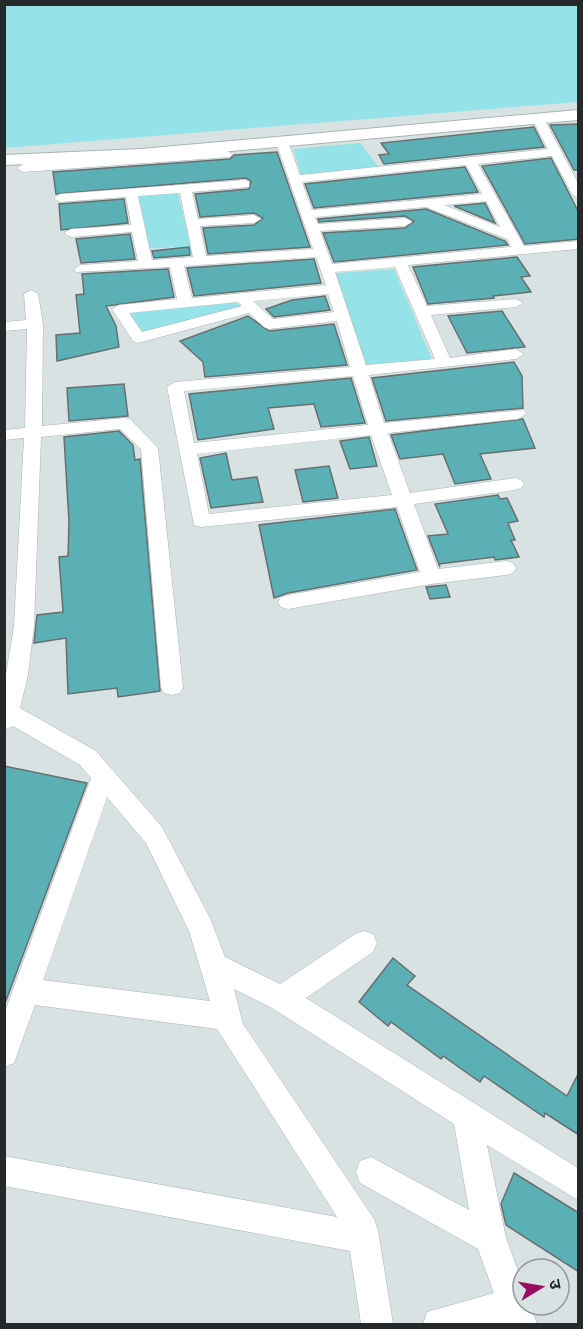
<svg xmlns="http://www.w3.org/2000/svg" width="583" height="1329" viewBox="0 0 583 1329" font-family="'IBM Plex Serif','Noto Sans Devanagari',serif">
  <style>
    .green { fill: #95e2e8 }
    .building { fill: #5bb0b6; stroke: #676f70; stroke-width: 1.5 }
    .lines { fill: none; stroke-linecap: round; stroke-linejoin: round }
    .street-casing { stroke: #abb4b4; stroke-width: 1 }
    .secondary-casing { stroke: #abb4b4; stroke-width: 2 }
    .street { fill: #fff; fill-rule: evenodd }
    .secondary { fill: #fff; fill-rule: evenodd }
  </style>
  <rect width="100%" height="100%" fill="#d9e2e2"/>
  <g class="green">
    <polygon points="5,4 578,5 578,102 5,148"/>
    <polygon points="360,143 379,167 301,175 293,149"/>
    <polygon points="178,193 193,255 179,257 175,247 148,249 137,196"/>
    <polygon points="394,269 432,359 365,365 336,273"/>
    <polygon points="236,302 242,307 140,334 127,312"/>
  </g>
  <g class="building">
    <polygon points="579,124 579,170 574,170 550,125"/>
    <polygon points="534,127 544,147 384,164 379,155 389,154 381,143"/>
    <polygon points="277,152 310,247 208,254 203,228 254,225 263,218 254,213 200,217 195,194 249,189 251,181 246,178 56,194 53,172 230,159 234,155"/>
    <polygon points="551,158 579,213 579,239 525,244 482,166"/>
    <polygon points="465,167 478,192 314,208 305,184"/>
    <polygon points="124,199 128,223 61,230 59,204"/>
    <polygon points="485,203 495,223 454,206"/>
    <polygon points="426,209 505,241 508,245 334,262 323,233 405,228 414,221 405,216 319,222 318,219"/>
    <polygon points="130,234 135,259 81,263 76,239"/>
    <polygon points="189,247 190,255 154,258 152,251"/>
    <polygon points="517,257 530,276 521,277 531,292 493,296 494,298 428,304 413,267"/>
    <polygon points="314,259 321,283 194,296 187,268"/>
    <polygon points="168,269 174,297 106,306 116,326 119,347 57,361 56,335 80,333 76,295 84,294 82,274"/>
    <polygon points="325,296 330,310 274,317 266,309 292,300"/>
    <polygon points="502,311 525,347 467,353 448,316"/>
    <polygon points="248,316 269,331 334,324 347,365 205,377 203,362 180,341"/>
    <polygon points="514,362 522,376 523,408 386,421 372,378"/>
    <polygon points="351,378 365,423 321,427 314,404 268,408 274,429 198,440 189,394"/>
    <polygon points="124,384 128,416 69,421 67,388"/>
    <polygon points="523,419 535,448 480,454 491,479 455,484 443,454 400,459 391,435"/>
    <polygon points="119,431 133,445 135,460 140,459 160,691 118,697 117,688 68,694 66,638 34,643 37,615 63,612 59,557 68,556 69,522 64,437"/>
    <polygon points="369,437 377,466 350,469 340,441"/>
    <polygon points="226,453 232,480 257,477 263,502 211,508 200,458"/>
    <polygon points="329,466 338,498 303,502 295,470"/>
    <polygon points="498,495 500,499 507,498 518,521 508,523 515,540 511,540 519,557 495,560 494,557 439,564 440,567 428,536 448,534 435,504"/>
    <polygon points="395,509 417,570 288,593 274,598 259,525"/>
    <polygon points="446,585 450,597 430,599 426,587"/>
    <polygon points="4,766 87,783 4,1006"/>
    <polygon points="393,958 415,976 407,985 567,1096 579,1072 579,1135 545,1113 544,1117 484,1076 480,1082 443,1056 441,1059 391,1022 388,1026 359,1002"/>
    <polygon points="514,1173 579,1213 579,1272 506,1225 501,1204"/>
  </g>
  <g class="lines">
    <g class="street-casing">
      <g id="street">
        <path d="M538 116 544 119 578 183V198L572 194 552 156 478 164 524 246 578 241V249L408 265 427 306 516 299 523 303 516 307 431 315 450 358 516 349 524 354 516 359 369 375 384 423 524 410 526 414 518 419 388 433 410 493 515 478 521 480 524 484 521 488 515 490 414 504 438 569 506 561 513 563 516 568 513 573 506 575 431 584 288 609 281 607 278 602 281 597 288 595 420 572 397 507 201 527 194 525 167 387 175 382 350 367 337 321 269 329 264 327 249 313 138 343 133 341 112 309 119 305 177 299 170 267 76 272 74 269 81 265 138 261 132 232 71 237 64 233 71 229 131 225 126 197 60 202 54 198 60 194 245 180 249 181V187L192 192 198 219 254 215 261 219 254 223 200 226 206 256 313 249 276 142 278 139 288 142 300 175 548 149 532 119ZM466 165 482 194 312 210 302 182ZM180 193 193 257 152 260 138 196ZM486 201 500 227 444 205ZM426 207 507 239 511 247 332 264 320 231 405 226 412 222 405 218 318 224 315 217ZM316 257 326 285 192 298 184 266ZM395 267 435 359 366 365 335 272ZM328 294 334 312 273 319 253 301ZM238 302 242 306 142 332 129 313ZM353 376 368 425 194 443 184 391ZM371 435 392 495 209 514 197 454Z"/>
        <polygon points="226,150 232,154 230,157 23,172 17,168 23,164"/>
        <path d="M31 290 38 294 43 324 42 426 124 418 130 419 158 448 183 687 180 693 172 695 164 693 161 687 141 449 120 429 41 437 34 626 28 675 20 708 96 751 162 827 210 918 225 957 280 984 355 934 364 931 373 934 377 943 373 952 306 998 578 1168V1200L487 1145 506 1238 523 1285V1305H530L537 1324H423L427 1312 494 1293 478 1249 360 1183 356 1172 360 1161 371 1157 469 1210 454 1124 272 1008 234 989 243 1024 374 1219 378 1230 393 1324H361L350 1251 4 1186V1156L337 1217 217 1029 35 1005 14 1063 4 1067V1014L91 778 80 765 13 726 4 730V686L14 626 24 438 4 440V430L25 428 27 329 4 331V322L26 320 24 294ZM107 797 146 843 189 931 210 1001 43 980Z"/>
      </g>
    </g>
    <g class="secondary-casing">
      <polygon id="secondary" points="578,110 578,120 141,159 4,165 4,155 141,149"/>
    </g>
    <use href="#street" class="street"/>
    <use href="#secondary" class="secondary"/>
  </g>
  <rect width="583" height="1329" fill="none" stroke="#26292a" stroke-width="12"/>
  <g transform="translate(541 1287) rotate(79)"><circle r="28" fill="#d9e2e2" stroke="#919898" stroke-width="1.5"/>
  <path d="M0-4.5L10 22L0 15L-10 22Z" fill="#980d61"/>
  <text y="-9" font-size="16" font-weight="bold" text-anchor="middle" fill="#26292a">उ</text>
  </g>
</svg>
